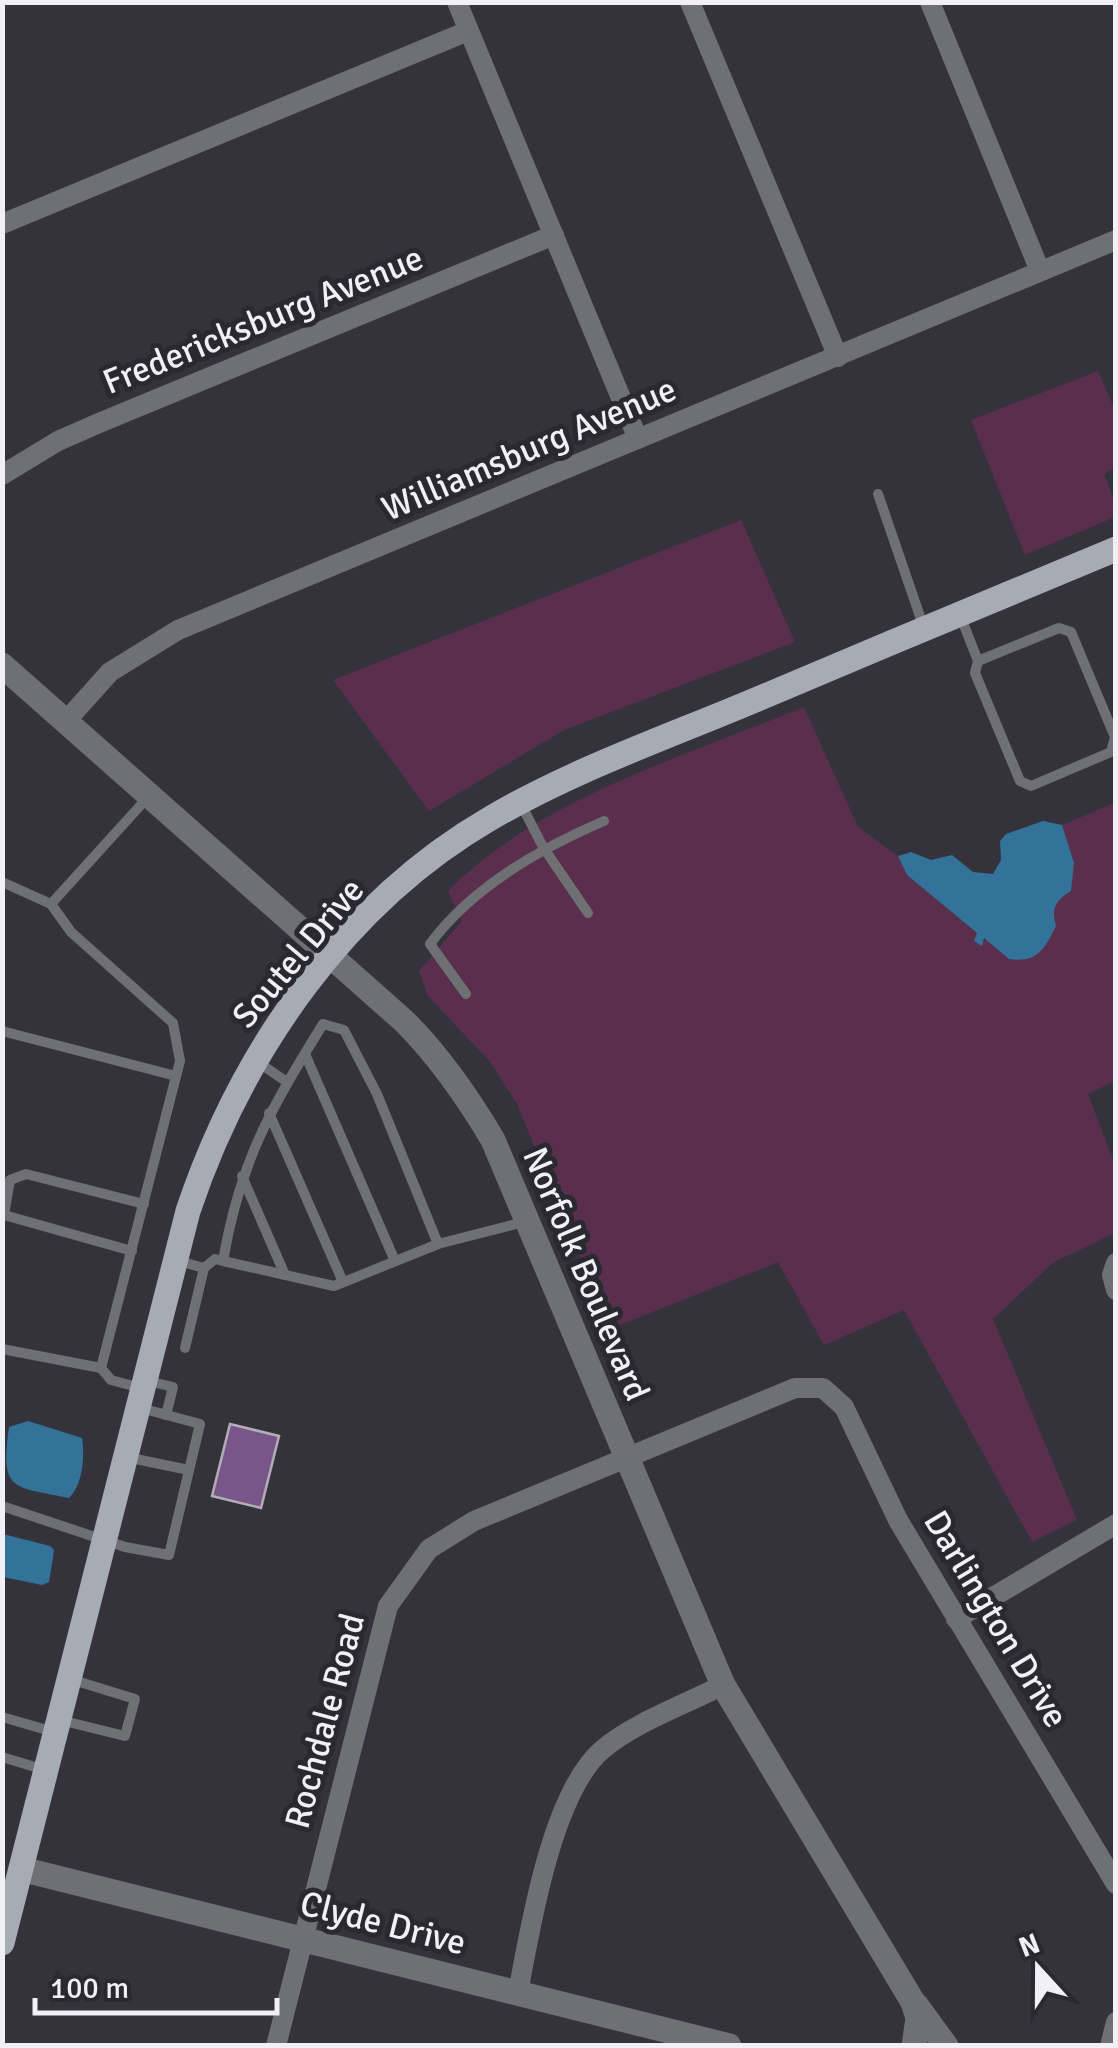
<svg xmlns="http://www.w3.org/2000/svg" width="1118" height="2048" viewBox="0 0 1118 2048" font-family="Signika,sans-serif">
  <style>
    .green { fill: #5a2f4e }
    .water { fill: #347399 }
    .building { fill: #785689; stroke: #b3adb6; stroke-width: 2.5 }
    .lines { fill: none; stroke-linecap: round; stroke-linejoin: round }
    .service { stroke: #6e7074; stroke-width: 10 }
    .minor { stroke: #6e7074; stroke-width: 20 }
    .tertiary { stroke: #6e7074; stroke-width: 25 }
    .primary { stroke: #a7abb3; stroke-width: 25 }
    .labels { text-anchor: middle; dominant-baseline: central; stroke-width: 10; stroke-linejoin: round; paint-order: stroke }
    .street-label { font-size: 35px; fill: #f0f0f6; stroke: #2a2932 }
  </style>
  <rect width="100%" height="100%" fill="#34333c"/>
  <g class="green">
    <polygon points="1098,371 1115,410 1115,468 1104,474 1115,503 1115,517 1025,555 971,420"/>
    <polygon points="741,520 795,642 564,730 429,811 333,680"/>
    <path d="M804 707 858 827 898 856 907 875 978 934 975 941 992 940 1009 959 1052 912 1074 863 1062 825 1115 803V1081L1088 1094 1115 1165V1233L1054 1262 993 1319 1077 1520 1032 1542 904 1310 824 1345 778 1262 610 1329 517 1104 491 1063 428 996 419 971 462 921 448 891C541 797 684 757 804 707Z"/>
  </g>
  <g class="water">
    <path d="M1043 821 1062 825 1074 863 1071 891C1055 901 1051 908 1056 926 1044 950 1037 963 1009 959L984 938 982 946 974 941 977 933 907 875 898 856 911 852 931 860 952 855 973 872 993 874 1001 860 1000 841 1006 834Z"/>
    <path d="M28 1421 82 1438C85 1457 83 1484 69 1498 12 1486 0 1492 9 1427Z"/>
    <polygon points="3,1534 50,1546 54,1550 49,1582 42,1585 3,1577"/>
  </g>
  <polygon class="building" points="230,1424 279,1436 261,1508 212,1496"/>
  <g class="lines">
    <g class="service">
      <polyline points="878,494 924,628"/>
      <polyline points="960,615 978,661 975,673 1020,781 1031,786 1111,752 1115,737 1071,632 1059,628 978,661"/>
      <polyline points="521,804 543,847 588,913"/>
      <polyline points="2,882 51,904"/>
      <path d="M466 994 430 944C472 887 541 848 604 821"/>
      <polyline points="2,1031 176,1076"/>
      <polyline points="305,1054 395,1261"/>
      <polyline points="255,1060 287,1082"/>
      <polyline points="269,1113 343,1282"/>
      <polyline points="242,1176 285,1275"/>
      <polyline points="132,1251 4,1215 10,1180 26,1174 144,1204"/>
      <path d="M175 1260 204 1268 215 1259 223 1261C240 1161 271 1108 323 1024L344 1030 377 1094 438 1244 524 1222"/>
      <polyline points="223,1261 334,1286 438,1244"/>
      <polyline points="185,1348 204,1268"/>
      <polyline points="2,1349 101,1368 180,1061 173,1023 71,932 51,904 149,796"/>
      <polyline points="101,1368 111,1380 141,1388"/>
      <polyline points="148,1381 173,1387 166,1415"/>
      <polyline points="126,1457 189,1470"/>
      <polyline points="2,1506 125,1547 169,1555 200,1424 137,1407"/>
      <polyline points="2,1717 54,1732"/>
      <polyline points="60,1720 125,1736 135,1699 70,1679"/>
      <polyline points="2,1757 45,1770"/>
    </g>
    <g class="minor">
      <polyline points="457,2 638,439"/>
      <polyline points="690,2 838,357"/>
      <polyline points="930,2 1040,271"/>
      <polyline points="2,224 468,31"/>
      <polyline points="2,475 58,441 99,423 554,235"/>
      <polyline points="66,721 110,672 178,630 1116,240"/>
      <polyline points="1116,1263 1112,1275 1116,1290"/>
      <polyline points="956,1619 1116,1524"/>
      <path d="M518 1993C530 1928 552 1793 602 1750 635 1722 684 1705 723 1685"/>
      <polyline points="276,2046 388,1606 429,1549 474,1521 795,1388 823,1388 844,1407 898,1520 1116,1884"/>
      <polyline points="1110,2046 1116,2022"/>
    </g>
    <g class="tertiary">
      <path d="M2 665 404 1021C440 1057 467 1096 493 1140L723 1685 913 2002 918 2018 914 2046"/>
      <polyline points="21,1869 729,2046"/>
      <polyline points="916,2005 946,2046"/>
    </g>
    <path class="primary" d="M2 1943 188 1211C241 1053 344 903 491 818 573 770 665 738 753 701 874 650 994 599 1116 549"/>
  </g>
  <g class="labels">
    <g class="street-label">
      <text transform="translate(263 320) rotate(-22)">Fredericksburg Avenue</text>
      <text transform="translate(529 449) rotate(-23)">Williamsburg Avenue</text>
      <text transform="translate(298 953) rotate(-50)">Soutel Drive</text>
      <text transform="translate(586 1274) rotate(67)">Norfolk Boulevard</text>
      <text transform="translate(996 1619) rotate(59)">Darlington Drive</text>
      <text transform="translate(325 1721) rotate(-75)">Rochdale Road</text>
      <text transform="translate(383 1923) rotate(14)">Clyde Drive</text>
    </g>
  </g>
  <rect width="1118" height="2048" fill="none" stroke="#f0f0f6" stroke-width="10"/>
  <g transform="translate(1038 1968) rotate(339)" stroke="#2a2932" stroke-width="8" paint-order="stroke">
  <path d="M0-8L18 38L0 25L-18 38Z" fill="#f0f0f6"/>
  <text y="-15" font-size="28" font-weight="bold" text-anchor="middle" fill="#f0f0f6">N</text>
  </g>
  <path d="M35 1998v15h242v-15" fill="none" stroke="#f0f0f6" stroke-width="5"/>
  <text x="50" y="1998" font-size="30" fill="#f0f0f6" stroke="#2a2932" stroke-width="8" paint-order="stroke">100 m</text>
</svg>
